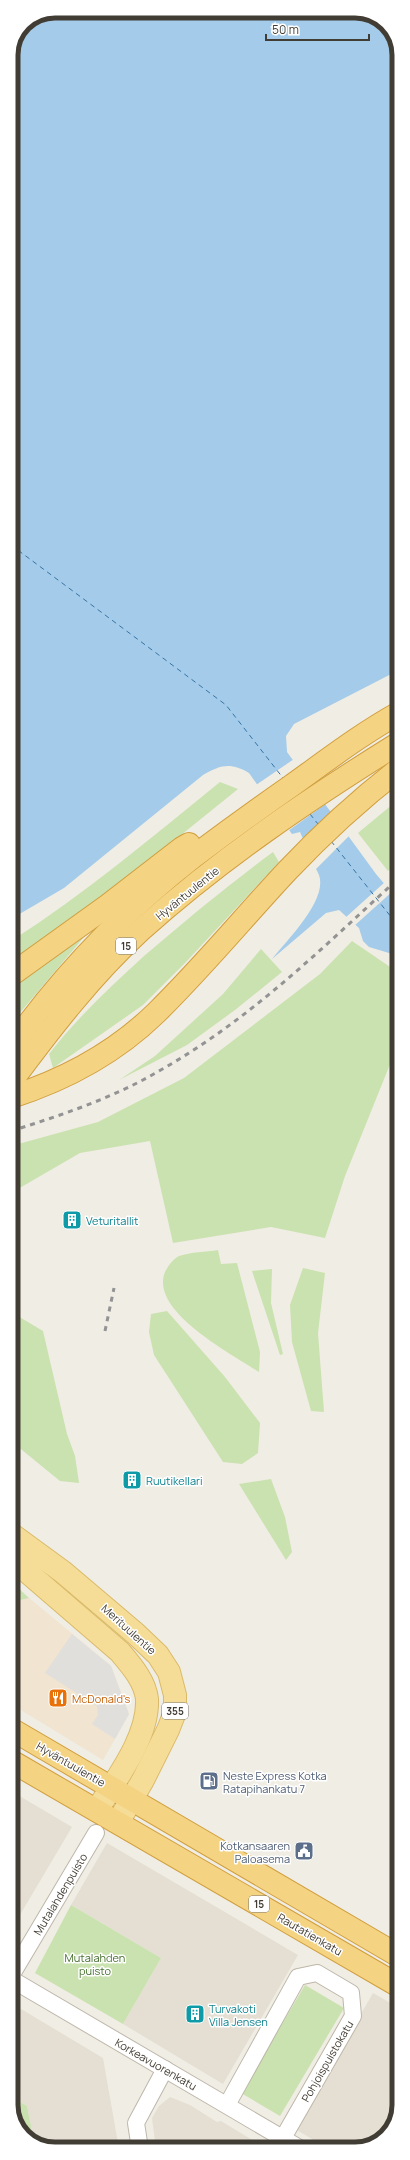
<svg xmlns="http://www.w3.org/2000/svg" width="410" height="2160" viewBox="0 0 410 2160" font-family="Manrope,sans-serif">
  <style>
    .residential { fill: #e4dfd2 }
    .commercial { fill: #f1e4d0 }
    .green { fill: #cae2af }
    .parking { fill: #e1dfdc }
    .water { fill: #a4cbe9 }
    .pier { fill: #f0ede4 }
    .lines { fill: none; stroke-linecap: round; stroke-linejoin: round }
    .ferry { stroke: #3774a4; stroke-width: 1; stroke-dasharray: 5 4; stroke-linecap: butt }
    .minor-casing { stroke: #beb7aa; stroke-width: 18 }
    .primary-casing { stroke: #d9ba69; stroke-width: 24 }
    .trunk-casing { stroke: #d09e3e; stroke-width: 24 }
    .minor { stroke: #fff; stroke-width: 16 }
    .primary { stroke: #f6dd97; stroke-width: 22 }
    .trunk { stroke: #f4d382; stroke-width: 22 }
    .rail { stroke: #939393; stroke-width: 3; stroke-dasharray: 5 5; stroke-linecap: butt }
    .labels { text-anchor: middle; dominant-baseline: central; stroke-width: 3; stroke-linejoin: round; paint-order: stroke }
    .shield { fill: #fff; stroke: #7b7771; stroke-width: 1 }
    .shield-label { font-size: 10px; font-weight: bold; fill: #423d34 }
    .street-label { font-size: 11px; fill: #423d34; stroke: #fff }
    .culture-label { font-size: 11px; fill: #0d838f; stroke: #fff; text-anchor: start }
    .food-label { font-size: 11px; fill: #c56008; stroke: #fff; text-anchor: start }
    .service-label { font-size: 11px; fill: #4e5e75; stroke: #fff; text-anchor: start }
    .park-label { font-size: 11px; fill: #446e2d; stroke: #fff }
    .rim { fill: none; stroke: #423d34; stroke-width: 5 }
  </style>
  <rect width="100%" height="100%" fill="#f0ede4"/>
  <g class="residential">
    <polygon points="11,1791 72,1827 11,1930"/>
    <polygon points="107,1843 298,1955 223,2084 123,2024 161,1958 71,1905"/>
    <polygon points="373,1993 399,2008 399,2105 388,2134 361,2149 329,2149 295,2129"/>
    <polygon points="11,2003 103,2058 119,2149 50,2149 34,2141 27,2106 11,2097"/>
    <polygon points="170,2097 190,2105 217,2122 221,2121 267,2149 156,2149 152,2118 159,2106"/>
  </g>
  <polygon class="commercial" points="29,1598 111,1666 129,1714 103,1760 11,1704 11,1602"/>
  <g class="green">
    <path d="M220 782 238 789 93 906 11 965V941C85 894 152 837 220 782Z"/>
    <polygon points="399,799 399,861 388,871 358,833"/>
    <path d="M273 852 279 862 185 963 143 1005 53 1068 49 1054C77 1018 110 987 144 956 186 920 228 885 273 852Z"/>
    <polygon points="84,937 18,1015 11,1026 11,989"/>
    <polygon points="352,941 399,973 399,1042 345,1176 325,1238 271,1227 173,1243 150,1141 80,1153 11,1193 11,1146 98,1122 184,1078 320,974"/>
    <polygon points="261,949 282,972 235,1010 187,1045 119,1080 155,1056 223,994"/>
    <path d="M218 1250 221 1264 237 1263 260 1352 259 1372C232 1354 149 1311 165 1272 168 1266 173 1259 179 1256 191 1252 206 1252 218 1250Z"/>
    <polygon points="303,1268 325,1273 318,1333 324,1412 311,1411 292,1342 290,1305"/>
    <polygon points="272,1269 271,1303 283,1354 280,1355 252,1271"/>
    <polygon points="167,1311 225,1377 260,1423 258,1453 242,1464 223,1462 154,1355 149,1332 151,1314"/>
    <polygon points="11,1312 43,1331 67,1434 75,1456 79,1483 60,1481 11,1441"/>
    <polygon points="271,1479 285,1517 292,1552 286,1560 239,1484"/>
    <polygon points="11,1581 29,1598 11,1602"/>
    <polygon points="71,1905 161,1958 123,2024 35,1973"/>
    <polygon points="305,1985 344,2008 280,2116 241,2093"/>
    <path d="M11 2097 27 2106 34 2141C18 2133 11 2115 11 2097Z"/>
  </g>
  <polygon class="parking" points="72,1634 111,1666 129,1714 115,1739 92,1724 98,1715 97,1706 45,1673"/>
  <path class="water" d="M55 11H360L386 24 399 49V670L294 724 286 736 287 752 376 874 393 894 399 898V956L369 947 363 941 359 928 339 910 326 913 272 959C287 940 328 900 319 875 315 864 304 853 298 844L304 841 300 832 292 834 249 773C231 762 220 765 203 775L64 888 11 919V55L24 24Z"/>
  <g class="pier">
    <polygon points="294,759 327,803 288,831 256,785"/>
    <polygon points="335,813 350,835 314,871 299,849"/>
    <polygon points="385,882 393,891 354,926 345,918"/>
  </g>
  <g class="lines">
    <g class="ferry">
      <polyline points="11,545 226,705 283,778"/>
      <polyline points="310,814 318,824"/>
      <polyline points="331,841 399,927"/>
    </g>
    <g class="minor-casing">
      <g id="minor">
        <polyline points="11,1976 96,1833"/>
        <polyline points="11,1979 301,2149"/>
        <polyline points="227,2105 298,1977 317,1973 351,1993 353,2016 283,2138"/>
        <polyline points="140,2149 136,2123 165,2069"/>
      </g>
    </g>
    <g class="primary-casing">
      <g id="primary">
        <polyline points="11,1534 63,1572 136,1634 158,1655 169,1672 175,1695 175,1712 168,1730 143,1780 118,1822"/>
        <path d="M11 1558 120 1652C131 1665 145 1681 147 1699 149 1737 116 1779 97 1810"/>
      </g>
    </g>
    <g class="trunk-casing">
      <g id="trunk">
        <polyline points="11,975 107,906 182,848 189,844"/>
        <path d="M11 1047C62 976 124 911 193 857 225 833 258 809 291 786 326 761 361 734 399 713"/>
        <path d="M11 1082C51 1028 92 975 141 930 220 859 309 799 399 743"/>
        <path d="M11 1097C64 1080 116 1052 156 1013 202 968 244 917 287 871 322 834 359 800 399 769"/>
        <polyline points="11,1729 399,1956"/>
        <polyline points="11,1761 399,1986"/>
      </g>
    </g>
    <use href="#minor" class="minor"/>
    <use href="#primary" class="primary"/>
    <use href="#trunk" class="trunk"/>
    <g class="rail">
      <path d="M11 1131C62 1115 113 1098 159 1071 251 1019 321 949 399 878"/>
      <polyline points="399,1191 395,1288 399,1374"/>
      <polyline points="105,1331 114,1288"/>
    </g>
  </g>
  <defs>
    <g id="building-square" transform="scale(1)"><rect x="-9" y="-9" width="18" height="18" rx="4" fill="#0f9aa8" stroke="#fff"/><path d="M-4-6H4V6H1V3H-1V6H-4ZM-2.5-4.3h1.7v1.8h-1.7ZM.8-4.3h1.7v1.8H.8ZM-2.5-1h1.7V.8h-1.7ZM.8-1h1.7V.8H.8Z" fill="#fff"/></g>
    <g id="restaurant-square" transform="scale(1)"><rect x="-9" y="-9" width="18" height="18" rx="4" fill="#e8710a" stroke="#fff"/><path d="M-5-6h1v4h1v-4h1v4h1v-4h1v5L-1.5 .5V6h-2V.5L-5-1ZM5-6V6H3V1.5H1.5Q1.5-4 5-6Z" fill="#fff"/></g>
    <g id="fuel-square" transform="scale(1)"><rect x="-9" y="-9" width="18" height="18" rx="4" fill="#5c6f8a" stroke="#fff"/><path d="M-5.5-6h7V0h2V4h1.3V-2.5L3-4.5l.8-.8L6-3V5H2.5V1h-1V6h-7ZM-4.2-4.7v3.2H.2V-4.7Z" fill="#fff"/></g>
    <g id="civic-square" transform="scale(1)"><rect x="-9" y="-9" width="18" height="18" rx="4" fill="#5c6f8a" stroke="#fff"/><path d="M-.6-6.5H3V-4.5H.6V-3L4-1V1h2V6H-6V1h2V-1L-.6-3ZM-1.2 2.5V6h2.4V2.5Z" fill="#fff"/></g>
  </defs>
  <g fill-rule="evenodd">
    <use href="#building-square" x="72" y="1220"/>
    <use href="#building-square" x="132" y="1480"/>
    <use href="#restaurant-square" x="58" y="1698"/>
    <use href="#fuel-square" x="209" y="1781"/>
    <use href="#civic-square" x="304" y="1851"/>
    <use href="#building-square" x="195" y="2014"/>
  </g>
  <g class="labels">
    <g class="shield">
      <rect x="116" y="938" width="20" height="16" rx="3"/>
      <rect x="162" y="1703" width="26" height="16" rx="3"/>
      <rect x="249" y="1896" width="20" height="16" rx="3"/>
    </g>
    <g class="shield-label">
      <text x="126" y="946">15</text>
      <text x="175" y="1711">355</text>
      <text x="259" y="1904">15</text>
    </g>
    <g class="street-label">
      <text transform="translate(187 893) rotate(-39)">Hyväntuulentie</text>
      <text transform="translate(129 1629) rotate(42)">Merituulentie</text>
      <text transform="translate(71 1764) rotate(30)">Hyväntuulentie</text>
      <text transform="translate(60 1894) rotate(-59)">Mutalahdenpuisto</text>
      <text transform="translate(310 1934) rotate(30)">Rautatienkatu</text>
      <text transform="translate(327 2061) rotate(-60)">Pohjoispuistokatu</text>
      <text transform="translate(156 2064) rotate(30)">Korkeavuorenkatu</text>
    </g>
    <g class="culture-label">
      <text x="86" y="1220">Veturitallit</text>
      <text x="146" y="1480">Ruutikellari</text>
      <text x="209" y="2008">Turvakoti<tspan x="209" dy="13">Villa Jensen</tspan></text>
    </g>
    <g class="food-label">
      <text x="72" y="1698">McDonald's</text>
    </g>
    <g class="service-label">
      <text x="223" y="1775">Neste Express Kotka<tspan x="223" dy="13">Ratapihankatu 7</tspan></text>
      <text x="290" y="1845" text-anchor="end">Kotkansaaren<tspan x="290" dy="13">Paloasema</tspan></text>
    </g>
    <g class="park-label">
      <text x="95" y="1957">Mutalahden<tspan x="95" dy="13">puisto</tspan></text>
    </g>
  </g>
  <path d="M0 0H410V2160H0ZM55 18H355A37 37 0 0 1 392 55V2105A37 37 0 0 1 355 2142H55A37 37 0 0 1 18 2105V55A37 37 0 0 1 55 18Z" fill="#fff" fill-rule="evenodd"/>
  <path class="rim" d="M55 18H355A37 37 0 0 1 392 55V2105A37 37 0 0 1 355 2142H55A37 37 0 0 1 18 2105V55A37 37 0 0 1 55 18Z"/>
  <path d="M266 34v6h103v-6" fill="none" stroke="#423d34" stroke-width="2"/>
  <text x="272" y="34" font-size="12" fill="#423d34" stroke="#ffffff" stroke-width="3" paint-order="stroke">50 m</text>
</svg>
